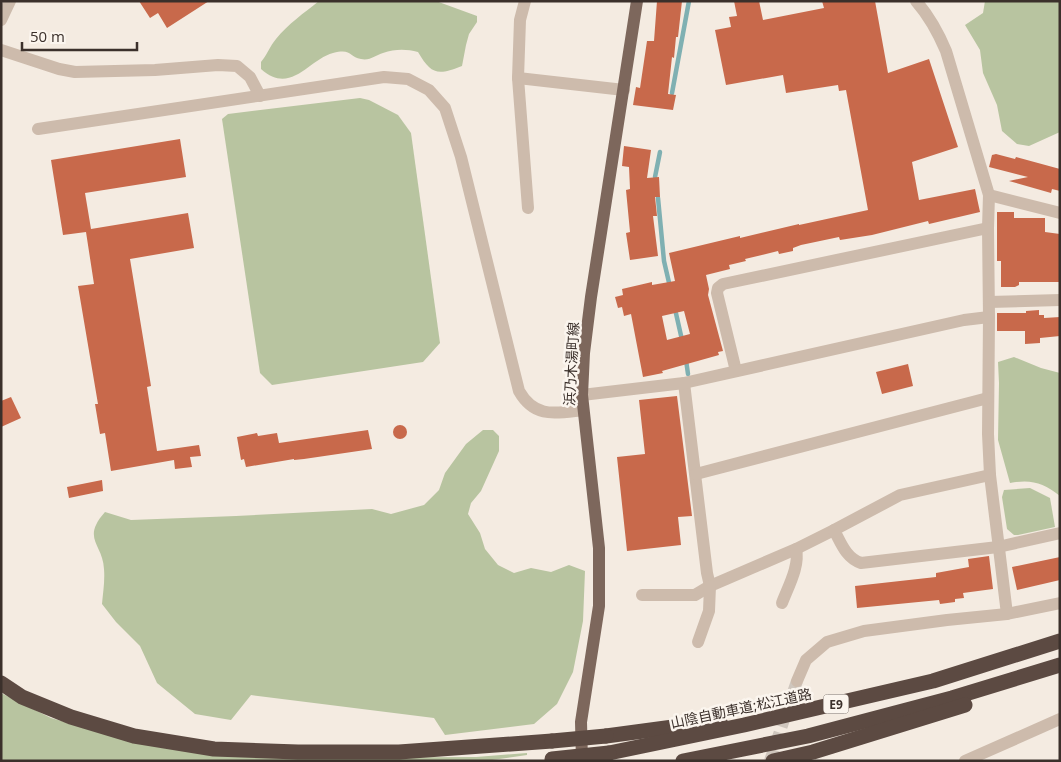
<svg xmlns="http://www.w3.org/2000/svg" width="1061" height="762" viewBox="0 0 1061 762" font-family="'Open Sans','Noto Sans JP',sans-serif">
  <style>
    .green { fill: #b8c4a0 }
    .lines { fill: none; stroke-linecap: round; stroke-linejoin: round }
    .stream { stroke: #7fb0b2; stroke-width: 4.5 }
    .building { fill: #c8694b; fill-rule: evenodd }
    .minor-tunnel { stroke: #cfc6bd; stroke-width: 12; stroke-dasharray: 12 6; stroke-linecap: butt }
    .minor { stroke: #cdbbac; stroke-width: 12 }
    .major { stroke: #7d675c; stroke-width: 12 }
    .highway { stroke: #5c4a42; stroke-width: 15 }
    .highway-bridge { stroke: #5c4a42; stroke-width: 15 }
    .labels { text-anchor: middle; dominant-baseline: central; stroke-width: 5; stroke-linejoin: round; paint-order: stroke }
    .shield { fill: #fbf5ee; stroke: #756b66; stroke-width: 1 }
    .shield-label { font-size: 12px; font-weight: bold; fill: #3b302b }
    .street-label { font-size: 14px; fill: #3b302b; stroke: #fbf5ee }
  </style>
  <rect width="100%" height="100%" fill="#f4ebe1"/>
  <g class="green">
    <path d="M319 1H436L477 16V22L469 34 466 45 462 66C437 76 431 74 418 52 406 49 395 49 383 53 376 55 370 61 361 59 349 57 352 48 333 53 309 59 291 96 261 69V62C267 55 270 46 276 39 288 24 304 13 319 1Z"/>
    <polygon points="985,1 1060,1 1060,132 1029,146 1017,144 1002,131 997,105 983,73 980,50 965,25 983,13"/>
    <polygon points="360,98 369,100 398,115 411,133 440,343 423,362 272,385 260,373 222,119 228,114"/>
    <path d="M1014 357 1041 368 1060 373V496C1043 483 1032 479 1010 483L998 440 999 383 998 362Z"/>
    <path d="M483 430H493L499 436V451L481 491 471 503 468 514 480 533 485 549 498 565 514 573 531 568 551 572 569 565 585 571 583 621 573 672 557 704 534 724 445 735 434 718 251 695 231 720 195 714 157 683 140 646 116 622 102 604C103 593 105 581 104 569 103 544 81 539 105 512L131 520 236 516 372 509 391 514 424 505 439 490 445 473 466 444Z"/>
    <polygon points="1030,488 1050,498 1055,527 1018,535 1014,535 1007,529 1002,497 1004,490"/>
    <polygon points="1,693 51,718 131,741 301,758 476,757 527,753 527,755 485,761 1,761"/>
  </g>
  <g class="lines">
    <g class="stream">
      <polyline points="672,93 689,1"/>
      <polyline points="655,177 660,152"/>
      <polyline points="658,198 664,261 670,287"/>
      <polyline points="675,309 682,340"/>
      <polyline points="686,360 688,374"/>
    </g>
  </g>
  <g class="building">
    <polygon points="139,1 209,1 167,28 158,13 150,18"/>
    <polygon points="657,1 682,1 678,37 676,37 674,58 672,57 668,94 676,95 673,110 633,105 636,87 640,88 647,41 654,41"/>
    <path d="M734 1H759L763 20 824 8 822 1H875L888 73 929 59 958 147 912 162 919 200 975 189 980 212 929 224 928 221 872 235 840 240 839 237 801 245 793 248V251L779 254 778 251 745 259 746 261 729 265 730 269 706 275 709 289 708 295 723 351 718 352 719 355 662 371 663 373 643 377 631 314 624 316 622 307 618 308 615 297 623 295 622 289 652 282V285L675 281 669 253 740 236V238L799 224V225L868 210 846 90 839 91 838 85 786 93 783 75 726 85 715 30 731 27 729 17 737 16ZM684 311 690 334 667 340 662 316Z"/>
    <polygon points="180,139 186,177 85,193 91,229 188,213 194,248 130,259 151,386 147,387 157,451 199,445 201,456 190,457 192,467 175,469 174,460 111,471 105,433 100,434 95,404 98,404 78,286 94,284 86,232 63,235 51,160"/>
    <polygon points="624,146 651,150 647,178 659,177 660,197 655,197 657,216 653,216 658,256 630,260 626,233 630,232 626,190 630,189 629,167 622,166"/>
    <polygon points="996,154 1015,159 1016,157 1060,169 1060,191 1052,189 1051,193 1009,181 1028,177 989,167 992,155"/>
    <polygon points="997,212 1014,212 1014,218 1045,218 1045,232 1060,234 1060,282 1019,282 1019,285 1015,287 1001,287 1001,261 997,261"/>
    <polygon points="1039,310 1039,315 1044,315 1044,318 1060,317 1060,336 1040,338 1040,343 1025,344 1025,331 997,331 997,313 1026,313 1026,311"/>
    <polygon points="908,364 913,386 882,394 876,372"/>
    <polygon points="677,396 692,516 678,517 681,545 627,551 617,457 645,454 639,400"/>
    <polygon points="11,397 21,418 1,427 1,401"/>
    <circle cx="400" cy="432" r="7"/>
    <polygon points="368,430 372,449 304,459 294,460 294,459 246,467 244,459 241,460 237,437 257,433 258,436 277,433 279,443"/>
    <polygon points="102,480 103,491 69,498 67,487"/>
    <polygon points="989,556 993,589 963,593 964,598 955,599 955,602 940,604 939,600 857,608 855,586 936,577 936,573 969,567 968,559"/>
    <polygon points="1060,557 1060,580 1017,590 1012,567"/>
  </g>
  <g class="lines">
    <polyline class="minor-tunnel" points="770,761 797,681"/>
    <g class="minor">
      <polyline points="525,1 520,20 518,78 528,208"/>
      <path d="M916 1C930 17 938 32 946 51L989 195 988 228 989 317 988 434 990 475 1007 614"/>
      <polyline points="1,20 10,1"/>
      <polyline points="1,50 59,69 75,72 155,70 218,65 237,66 250,77 260,96"/>
      <polyline points="518,78 624,90"/>
      <path d="M38 129 384 77 408 79 429 90 445 108 461 157 519 391C535 419 556 413 583 410"/>
      <polyline points="989,195 1060,213"/>
      <polyline points="989,302 1060,300"/>
      <polyline points="736,371 717,293 718,288 723,284 988,228"/>
      <polyline points="684,383 707,573 710,586 796,549 834,530"/>
      <polyline points="582,395 684,383 964,320 989,317"/>
      <polyline points="696,474 988,398"/>
      <path d="M990 475 900 495 834 530C841 543 846 558 861 563L998 547 1060 533"/>
      <polyline points="642,595 695,595 710,586"/>
      <path d="M782 603C788 587 800 566 796 549"/>
      <polyline points="698,642 709,611 710,586"/>
      <polyline points="797,681 806,660 827,642 864,631 947,620 1007,614 1060,603"/>
      <polyline points="965,761 1060,719"/>
    </g>
    <polyline class="major" points="582,761 581,722 599,606 599,548 582,395 584,353 591,297 637,1"/>
    <g class="highway">
      <polyline points="1,683 22,697 71,717 134,736 214,749 298,752 399,752 552,741"/>
      <polyline points="606,736 703,723 721,724"/>
      <polyline points="609,753 744,725 933,681 1060,641"/>
      <polyline points="683,761 808,736 952,698 1060,665"/>
      <polyline points="773,761 813,752 965,705"/>
    </g>
    <g class="highway-bridge">
      <polyline points="552,741 606,736"/>
      <polyline points="552,759 609,753"/>
    </g>
  </g>
  <g class="labels">
    <rect class="shield" x="823.5" y="694.5" width="25" height="19" rx="4"/>
    <g class="shield-label">
      <text x="836" y="704">E9</text>
    </g>
    <g class="street-label">
      <text transform="translate(571 364) rotate(-87)">浜乃木湯町線</text>
      <text transform="translate(741 708) rotate(-12)">山陰自動車道;松江道路</text>
    </g>
  </g>
  <rect width="1061" height="762" fill="none" stroke="#3b302b" stroke-width="5"/>
  <path d="M22 42v8h115v-8" fill="none" stroke="#3b302b" stroke-width="2.5"/>
  <text x="30" y="42" font-size="15" fill="#3b302b" stroke="#fbf5ee" stroke-width="4" paint-order="stroke">50 m</text>
</svg>
